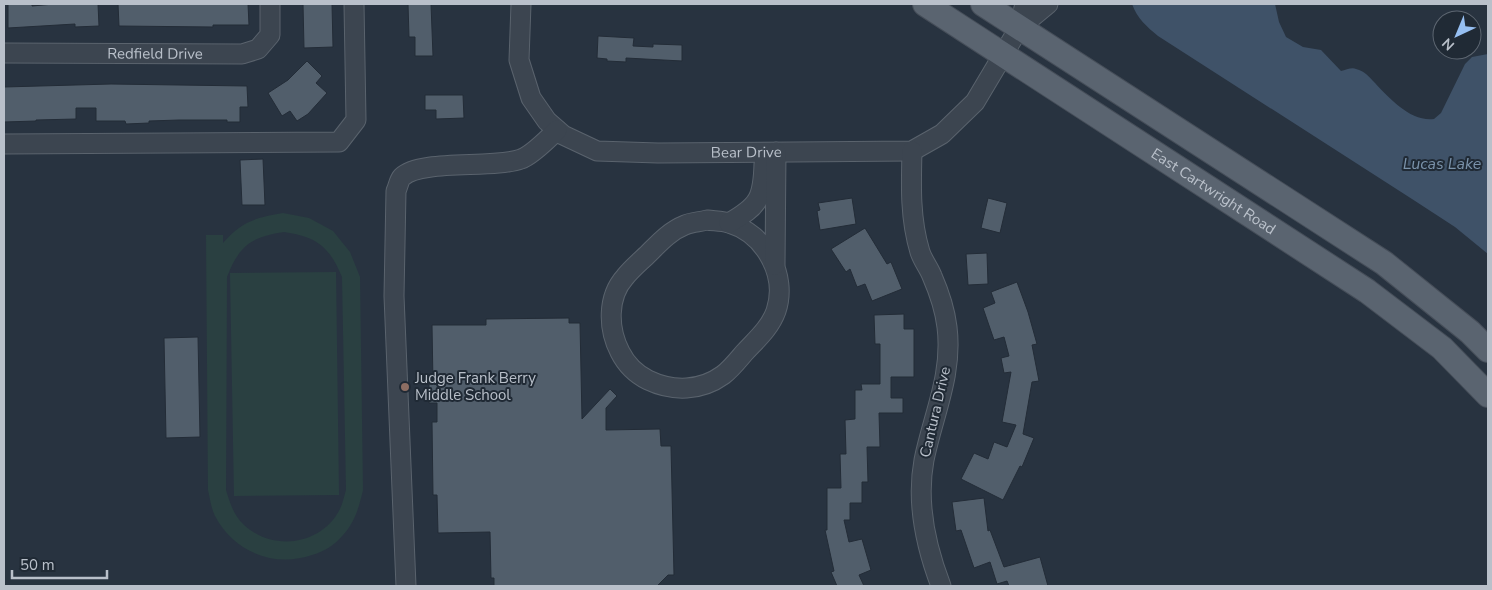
<svg xmlns="http://www.w3.org/2000/svg" width="1492" height="590" viewBox="0 0 1492 590" font-family="'Nunito Sans',sans-serif">
  <style>
    .green { fill: #2a4041; fill-rule: evenodd }
    .water { fill: #3f5268 }
    .building { fill: #515e6b; stroke: #232c37 }
    .lines { fill: none; stroke-linecap: round; stroke-linejoin: round }
    .minor-casing { stroke: #5a636d; stroke-width: 21 }
    .major-casing { stroke: #464e59; stroke-width: 26 }
    .minor { stroke: #3c4550; stroke-width: 19 }
    .major { stroke: #5a6470; stroke-width: 24 }
    .education-dot { fill: #8d6e63; stroke: #202a35; stroke-width: 2 }
    .labels { text-anchor: middle; dominant-baseline: central; stroke-width: 4; stroke-linejoin: round; paint-order: stroke }
    .street-label { font-size: 15px; fill: #b9c0ca; stroke: #202a35 }
    .poi-label { font-size: 15px; fill: #b9c0ca; stroke: #202a35; text-anchor: start }
    .water-label { font-size: 16px; font-style: italic; fill: #7b93ab; stroke: #202a35 }
  </style>
  <rect width="100%" height="100%" fill="#283340"/>
  <g class="green">
    <path d="M283 213 309 218 333 231 350 252 360 277 363 490C359 507 355 522 343 535 335 545 323 552 312 555 274 568 234 552 215 516 211 508 210 498 208 490L206 235H223V243C242 221 255 218 283 213ZM284 232C317 237 329 246 342 277L346 490C344 496 343 503 340 509 322 545 273 552 244 525 234 516 230 503 226 490L227 277C239 246 251 237 284 232Z"/>
    <polygon points="336,272 339,495 234,496 230,273"/>
  </g>
  <path class="water" d="M1132 4H1275L1279 22 1286 37 1303 47 1321 50 1341 71C1346 70 1352 67 1356 69 1365 71 1369 77 1375 83 1390 99 1411 122 1434 119L1441 113 1465 64 1472 57 1488 54V254L1455 227 1412 199 1158 36C1147 27 1137 18 1132 4Z"/>
  <g class="building">
    <polygon points="8,4 32,4 32,6 54,4 98,4 99,26 75,27 75,24 8,28"/>
    <polygon points="118,4 248,4 249,25 213,25 213,27 119,26"/>
    <polygon points="303,4 332,4 333,47 304,48"/>
    <polygon points="408,4 431,4 433,56 415,56 415,37 409,37"/>
    <polygon points="598,36 634,38 633,46 653,47 653,44 682,45 682,61 626,58 626,62 607,61 607,59 597,58"/>
    <polygon points="307,61 322,76 316,83 327,93 308,114 297,121 290,111 282,116 268,93 288,80"/>
    <polygon points="111,84 247,86 248,107 240,107 240,122 227,122 227,120 179,120 149,121 149,123 126,124 125,121 96,121 96,108 76,108 76,119 36,120 36,121 4,122 4,87"/>
    <polygon points="425,95 463,95 464,118 436,119 436,110 425,110"/>
    <polygon points="263,159 265,205 242,205 240,160"/>
    <polygon points="852,198 856,224 820,230 817,211 820,210 818,203"/>
    <polygon points="988,198 1007,203 1000,233 981,228"/>
    <polygon points="865,228 887,264 891,262 902,289 872,301 865,284 857,287 850,269 846,272 831,249"/>
    <polygon points="987,253 988,284 968,285 966,254"/>
    <polygon points="1017,282 1028,312 1037,344 1032,345 1039,381 1032,382 1023,434 1034,438 1022,467 1020,466 1003,500 961,479 974,453 988,459 994,442 1007,447 1016,425 1002,422 1011,372 1004,373 1001,358 1009,356 1004,337 994,340 983,308 995,303 991,292"/>
    <polygon points="904,314 904,329 914,329 914,377 891,377 891,398 903,398 903,413 879,413 880,447 867,447 868,482 862,482 862,503 850,503 850,520 844,520 849,542 862,539 871,570 859,575 864,586 837,586 831,572 834,571 825,530 827,530 827,488 841,488 840,454 846,454 845,420 855,419 855,390 862,390 861,384 880,384 880,344 875,344 874,315"/>
    <polygon points="569,318 569,323 580,323 582,419 610,389 617,396 606,408 606,430 660,429 661,446 671,446 674,575 668,575 657,586 494,586 494,578 491,578 490,532 438,533 437,495 433,495 432,422 437,422 437,403 429,403 429,384 433,384 432,325 486,325 486,319"/>
    <polygon points="198,337 200,437 166,438 164,338"/>
    <polygon points="984,498 988,531 990,530 1004,567 1040,557 1048,586 1009,586 1007,581 997,584 990,562 974,568 961,530 956,531 952,502"/>
  </g>
  <g class="lines">
    <g class="minor-casing">
      <g id="minor">
        <path id="s1" d="M521 4 519 60 531 98 547 121 563 135 597 151 658 153 912 151 942 134 975 102 1019 28"/>
        <polyline points="1025,4 1019,28 1048,4"/>
        <path id="s2" d="M4 53 242 54 258 49 270 35V4"/>
        <polyline points="4,144 339,142 356,120 354,4"/>
        <path d="M912 151C911 186 910 219 920 252 923 261 929 268 932 276 939 292 945 310 947 327 953 375 933 415 924 460 916 503 926 547 941 586"/>
        <path d="M707 220C714 221 723 221 729 223 765 234 788 275 776 311 770 328 756 340 744 353 738 360 731 369 723 375 701 391 673 392 648 380 636 374 626 364 620 352 608 329 607 297 625 277 632 268 641 261 649 253 660 242 670 231 685 225 691 222 700 222 707 220Z"/>
        <path d="M729 223C759 206 763 198 764 164"/>
        <polyline points="775,265 776,152"/>
        <path d="M406 586 394 296 396 191C398 187 399 180 402 177 420 159 494 169 521 159 530 156 549 138 557 130"/>
      </g>
    </g>
    <g class="major-casing">
      <g id="major">
        <path id="s3" d="M925 4 1367 291 1442 348 1488 395"/>
        <polyline points="983,4 1384,263 1470,332 1488,350"/>
      </g>
    </g>
    <use href="#minor" class="minor"/>
    <use href="#major" class="major"/>
  </g>
  <circle class="education-dot" cx="405" cy="387" r="5"/>
  <g class="labels">
    <g class="street-label">
      <text stroke="none"><textPath href="#s2" startOffset="151">Redfield Drive</textPath></text>
      <text stroke="none"><textPath href="#s1" startOffset="332">Bear Drive</textPath></text>
      <text stroke="none"><textPath href="#s3" startOffset="344">East Cartwright Road</textPath></text>
      <text transform="translate(935 412) rotate(-77)">Cantura Drive</text>
    </g>
    <g class="poi-label">
      <text x="415" y="378">Judge Frank Berry<tspan x="415" dy="17">Middle School</tspan></text>
    </g>
    <g class="water-label">
      <text x="1442" y="164">Lucas Lake</text>
    </g>
  </g>
  <rect width="1492" height="590" fill="none" stroke="#b9c0ca" stroke-width="10"/>
  <g transform="translate(1457 35) rotate(224)"><circle r="24" fill="#202a35" stroke="#5d6671"/>
  <path d="M0-4L9 19L0 12L-9 19Z" fill="#96bff2"/>
  <text y="-8" font-size="14" font-weight="bold" text-anchor="middle" fill="#b9c0ca">N</text>
  </g>
  <path d="M12 570v8h95v-8" fill="none" stroke="#b9c0ca" stroke-width="2.5"/>
  <text x="20" y="570" font-size="15" fill="#b9c0ca" stroke="#202a35" stroke-width="4" paint-order="stroke">50 m</text>
</svg>
